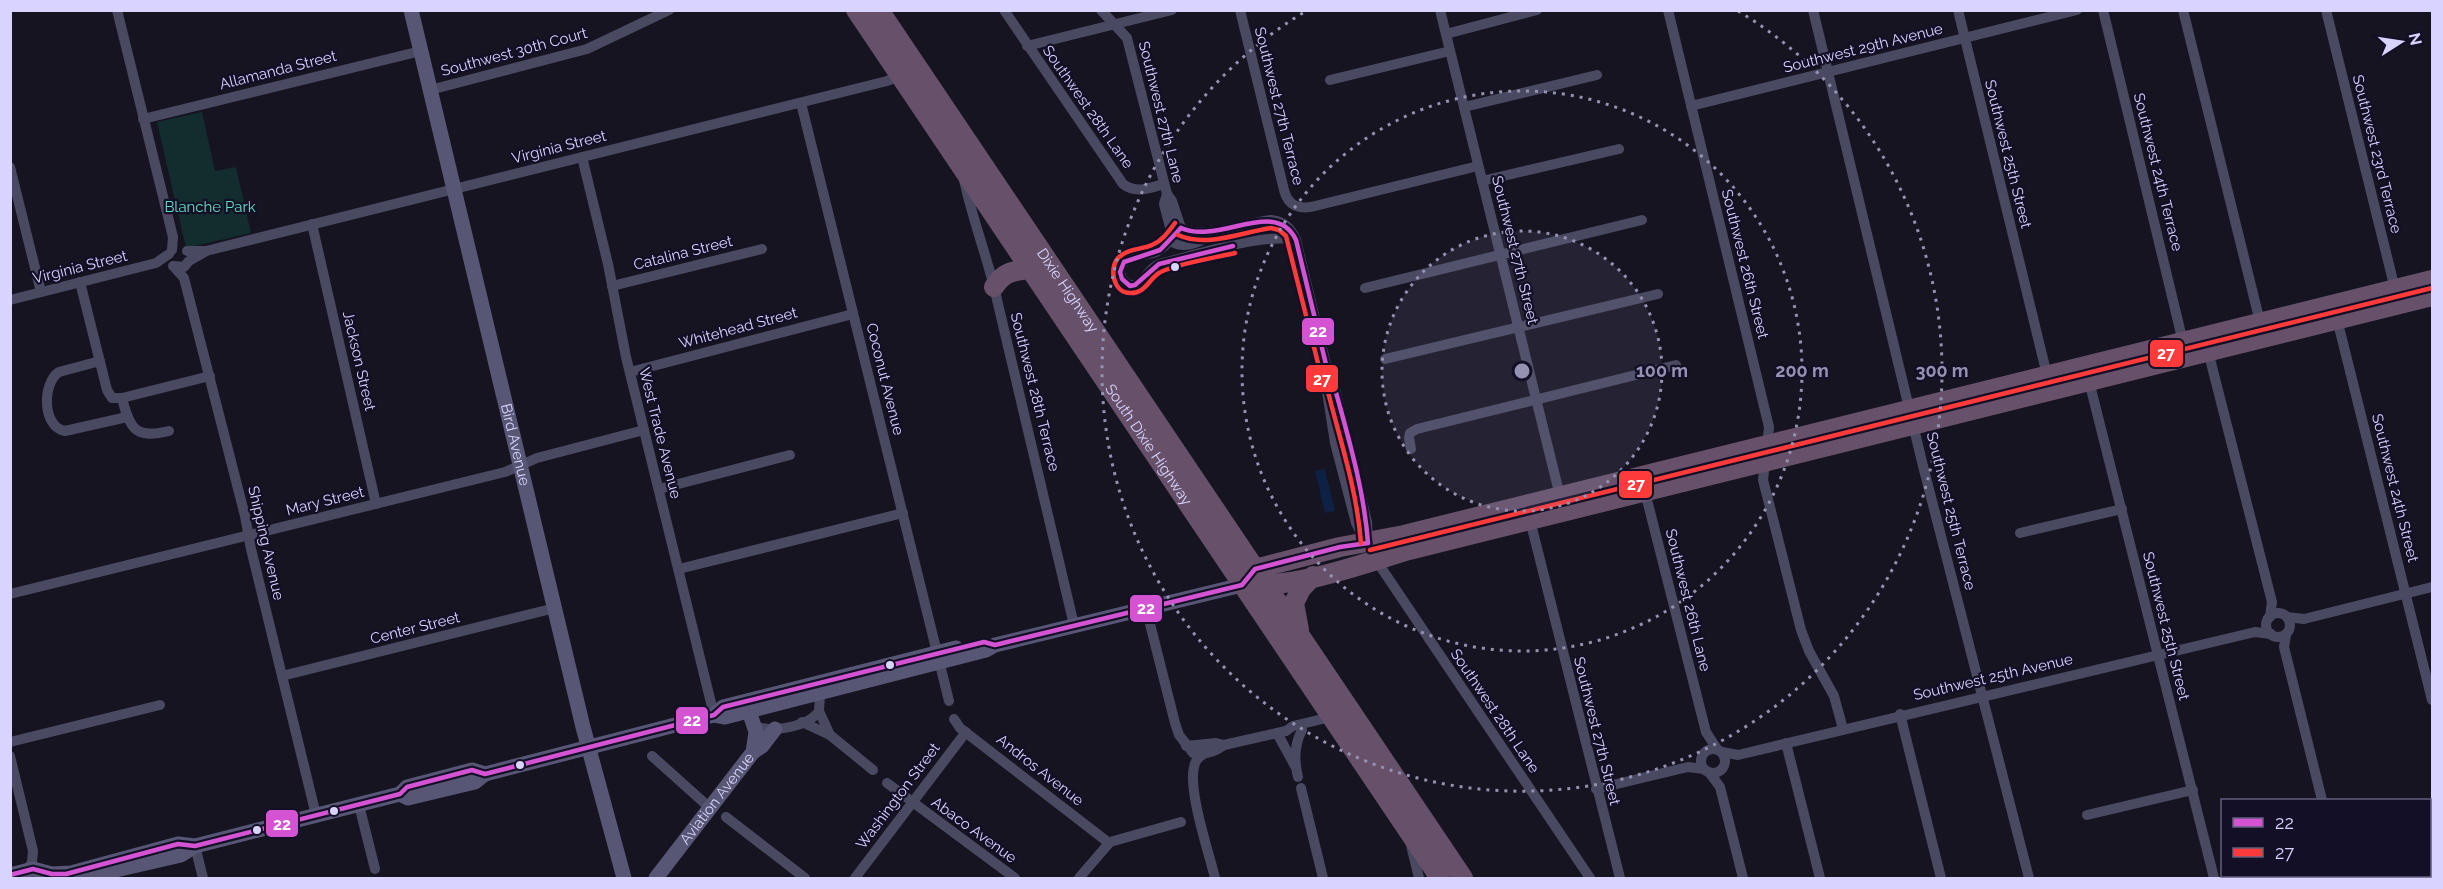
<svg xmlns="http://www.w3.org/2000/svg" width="2443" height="889" viewBox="0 0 2443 889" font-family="Raleway,sans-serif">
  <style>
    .green { fill: #132c2d }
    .water { fill: #0d2144 }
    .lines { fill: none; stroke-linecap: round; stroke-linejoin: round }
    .street { stroke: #4a4962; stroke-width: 10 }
    .secondary { stroke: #575674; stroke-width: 15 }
    .highway { stroke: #67516a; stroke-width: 20 }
    .bus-1-casing { stroke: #130f26; stroke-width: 9 }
    .bus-2-casing { stroke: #130f26; stroke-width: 9 }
    .bus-1 { stroke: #d353d3; stroke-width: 4.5 }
    .bus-2 { stroke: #ff3a3a; stroke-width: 4.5 }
    .ring { fill: none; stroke: #9591b1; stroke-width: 3; stroke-dasharray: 3 6 }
    .bus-dot { fill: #d9d4ff; stroke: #130f26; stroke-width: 2 }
    .labels { text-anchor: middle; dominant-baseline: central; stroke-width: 4.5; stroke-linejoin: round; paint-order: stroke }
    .street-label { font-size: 15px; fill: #d9d4ff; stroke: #130f26 }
    .park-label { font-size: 15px; fill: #5fe0c0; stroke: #130f26 }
    .centre { fill: #9591b1; stroke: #130f26; stroke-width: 3 }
    .ring-label { font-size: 18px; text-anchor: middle; font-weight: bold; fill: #9591b1; stroke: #130f26; stroke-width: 4.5; stroke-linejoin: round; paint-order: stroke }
    .line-badge { stroke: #130f26; stroke-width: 2 }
    .badge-label { font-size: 16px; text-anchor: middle; font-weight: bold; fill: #fff }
  </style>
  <rect width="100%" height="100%" fill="#161421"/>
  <polygon class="green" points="202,112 215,171 236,167 251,233 186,248 157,122"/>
  <polygon class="water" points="1325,469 1335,511 1325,513 1315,471"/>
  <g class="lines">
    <g class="street">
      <polyline points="117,10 173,237 172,250"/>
      <path d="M1004 10 1123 184C1136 194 1150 188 1164 184"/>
      <polyline points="1101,10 1127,38 1167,194"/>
      <path d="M1240 10 1284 190C1288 206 1299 210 1315 206L1478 166"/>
      <polyline points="1440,10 1560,496"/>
      <polyline points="1668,10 1769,427 1763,480 1772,515 1801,630 1809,651 1834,696 1843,729"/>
      <polyline points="1813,10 1923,466 2029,878"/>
      <polyline points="1958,10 2047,375"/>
      <polyline points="2103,10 2183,342"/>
      <polyline points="2183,10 2260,322"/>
      <polyline points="2326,10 2396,293"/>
      <polyline points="1446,34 1537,10"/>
      <polyline points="1027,46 1172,10"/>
      <polyline points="1330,80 1450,51"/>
      <polyline points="430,90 587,49 669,10"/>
      <polyline points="801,103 949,701"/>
      <polyline points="1691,106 2077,10"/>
      <polyline points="1464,107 1597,75"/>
      <polyline points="143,119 421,51"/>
      <polyline points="582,157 608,264 626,357 714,715"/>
      <polyline points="10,167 41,292"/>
      <path d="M964 180C972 217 985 251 994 287L1074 625"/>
      <polyline points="1482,181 1619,149"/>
      <polyline points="312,224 376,504"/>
      <path d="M1181 228C1197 241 1251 222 1271 220 1284 221 1291 228 1296 240L1329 377 1334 385 1367 522 1368 539"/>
      <path d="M1181 228C1174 236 1166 247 1156 252 1142 257 1122 254 1120 272L1122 279 1130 286C1145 284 1146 270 1159 264 1193 256 1264 232 1296 240"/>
      <path d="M1181 228 1172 201 1167 194 1164 204 1174 243C1187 249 1204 240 1215 232"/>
      <polyline points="187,251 206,251 887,81 902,75"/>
      <polyline points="173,266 184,267 189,261 205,252"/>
      <polyline points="175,268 184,278 245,516 251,549 316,815"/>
      <polyline points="80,282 107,390 112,398 122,398 210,376"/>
      <polyline points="612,286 762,249"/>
      <polyline points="1365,288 1642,220"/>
      <polyline points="10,300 156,263 169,254"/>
      <polyline points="2337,319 2432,700"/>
      <polyline points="2208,351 2272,602 2270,617"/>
      <polyline points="1385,359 1658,294"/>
      <path d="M100 361 59 372C42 383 42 427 65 431L127 417"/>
      <polyline points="630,372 853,314"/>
      <polyline points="1329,377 1326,385 1335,443 1356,523 1376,560 1590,878"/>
      <polyline points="2089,381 2214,878"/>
      <path d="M122 398C130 430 136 439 169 431"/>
      <polyline points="1411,449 1409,438 1410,433 1417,429 1676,365"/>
      <polyline points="1644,488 1706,732 1717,749"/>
      <polyline points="659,489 790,455"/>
      <polyline points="1530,520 1620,878"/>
      <polyline points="2020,533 2122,509"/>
      <polyline points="679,569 903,513"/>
      <polyline points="10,594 505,472 537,458 644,430"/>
      <path d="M1146 608 1175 723 1179 735 1193 753C1204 755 1215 752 1224 745"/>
      <circle cx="2278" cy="625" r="12"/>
      <polyline points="2287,617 2304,619 2432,587"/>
      <polyline points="2286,635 2284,647 2322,800"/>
      <polyline points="282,676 555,608"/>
      <polyline points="820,694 819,711 830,735 873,770"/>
      <polyline points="1900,714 1941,878"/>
      <polyline points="954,719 960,728 1109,843"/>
      <polyline points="802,722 830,735"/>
      <path d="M755 726C772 733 808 727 819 711"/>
      <polyline points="1277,733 1295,766"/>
      <polyline points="10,742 160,705"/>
      <polyline points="1786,743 1820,878"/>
      <polyline points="1186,746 1216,743 1224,745 1286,731 1293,726 1331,717"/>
      <circle cx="1713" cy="761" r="12"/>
      <polyline points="1722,752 1738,755 2255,632 2271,634"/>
      <path d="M1205 753C1199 757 1195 760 1194 767 1188 791 1209 853 1215 878"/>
      <polyline points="10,756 33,851 32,862 27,871"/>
      <polyline points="652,756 710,808"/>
      <polyline points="1709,772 1720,787 1743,878"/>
      <path d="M1298 777C1294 761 1294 745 1302 730"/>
      <polyline points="887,783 1015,878"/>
      <polyline points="1301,788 1323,878"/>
      <polyline points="1596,789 1688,767 1704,769"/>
      <polyline points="359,805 375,869"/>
      <polyline points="2087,815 2193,790"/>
      <polyline points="726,817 805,878"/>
      <polyline points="1410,841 1419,878"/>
      <polyline points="195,846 203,878"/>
      <polyline points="2341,876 2341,878"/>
      <polyline points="855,878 966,732"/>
      <polyline points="1079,878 1110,842 1181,822"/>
      <polyline points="2423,878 2432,876"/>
    </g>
    <g class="secondary">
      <path id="s1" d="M411 10 583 727 624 878"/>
      <polyline points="714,715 723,707 956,648"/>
      <polyline points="753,752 762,746 775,729"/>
      <polyline points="400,794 408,798 475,782 485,774 714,715 725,717 986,650 995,645 1242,585"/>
      <polyline points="10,875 33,869 52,874 71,873 178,844 195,846 400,794 407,787 472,770 485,774"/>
      <polyline points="81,878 181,855 195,846"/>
      <path id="s2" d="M656 878 753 752 756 732 749 711 751 704"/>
    </g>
    <g class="highway">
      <path id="s3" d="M856 10 1440 878"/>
      <path id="s4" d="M879 10 1463 878"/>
      <path d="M994 287C1004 271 1014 271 1031 269"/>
      <polyline points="1242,585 1255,569 1340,547 1404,535 2432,280"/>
      <path d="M1242 585C1297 588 1356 566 1409 550L2432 296"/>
      <polyline points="1299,630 1294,603 1301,589 1313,576"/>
    </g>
    <g class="bus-1-casing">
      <g id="bus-1">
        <path d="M1181 228C1219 245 1276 197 1296 240L1329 377 1334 385C1348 437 1364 489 1368 543"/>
        <polyline points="1181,228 1160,250 1124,262 1120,272 1122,279 1130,286 1135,285 1159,264 1233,246"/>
        <polyline points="10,875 33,869 52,874 66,874 178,844 195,846 400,794 407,787 472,770 485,774 714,715 723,707 984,642 995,645 1242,585 1255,569 1340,547 1368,543"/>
      </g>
    </g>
    <g class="bus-2-casing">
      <g id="bus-2">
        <path d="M1175 223C1169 231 1162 241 1152 245 1141 250 1128 248 1118 258 1109 268 1113 293 1130 293 1145 294 1149 279 1159 273 1170 265 1219 257 1235 253"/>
        <path d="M1178 235C1207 248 1242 232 1271 228L1279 230 1286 236 1322 379 1327 388C1340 440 1357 490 1361 543"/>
        <polyline points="1370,550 2432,288"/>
      </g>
    </g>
    <use href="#bus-1" class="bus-1"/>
    <use href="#bus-2" class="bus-2"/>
  </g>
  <circle cx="1522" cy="371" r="140" fill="#9591b1" fill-opacity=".12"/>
  <g class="ring">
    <circle cx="1522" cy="371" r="140"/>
    <circle cx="1522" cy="371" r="280"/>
    <path d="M1738 11A420 420 0 1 1 1306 11"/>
  </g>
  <g class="bus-dot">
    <circle cx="1175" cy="267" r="5"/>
    <circle cx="890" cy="665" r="5"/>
    <circle cx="520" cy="765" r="5"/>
    <circle cx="334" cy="811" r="5"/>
    <circle cx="257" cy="830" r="5"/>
  </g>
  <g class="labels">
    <g class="street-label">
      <text transform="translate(1863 48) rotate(-14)">Southwest 29th Avenue</text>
      <text transform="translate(514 52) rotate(-15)">Southwest 30th Court</text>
      <text transform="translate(278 70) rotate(-14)">Allamanda Street</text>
      <text transform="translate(1279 106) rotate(76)">Southwest 27th Terrace</text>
      <text transform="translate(1088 107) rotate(55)">Southwest 28th Lane</text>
      <text transform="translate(1161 112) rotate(76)">Southwest 27th Lane</text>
      <text transform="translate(559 147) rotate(-14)">Virginia Street</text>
      <text transform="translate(2008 154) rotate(76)">Southwest 25th Street</text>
      <text transform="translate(2377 154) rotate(76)">Southwest 23rd Terrace</text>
      <text transform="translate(2158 172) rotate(76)">Southwest 24th Terrace</text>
      <text transform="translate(1515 250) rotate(76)">Southwest 27th Street</text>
      <text transform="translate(683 253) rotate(-14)">Catalina Street</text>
      <text transform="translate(1745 264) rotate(76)">Southwest 26th Street</text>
      <text transform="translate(80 267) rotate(-14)">Virginia Street</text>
      <text stroke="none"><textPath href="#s4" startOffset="338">Dixie Highway</textPath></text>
      <text transform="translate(738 328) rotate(-15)">Whitehead Street</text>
      <text transform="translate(359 361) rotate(77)">Jackson Street</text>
      <text transform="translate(885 379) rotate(76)">Coconut Avenue</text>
      <text transform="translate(1035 392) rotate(76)">Southwest 28th Terrace</text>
      <text transform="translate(660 433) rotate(76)">West Trade Avenue</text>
      <text stroke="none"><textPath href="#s3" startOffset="524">South Dixie Highway</textPath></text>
      <text stroke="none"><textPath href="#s1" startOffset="447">Bird Avenue</textPath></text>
      <text transform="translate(2395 488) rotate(76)">Southwest 24th Street</text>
      <text transform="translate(325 501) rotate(-14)">Mary Street</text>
      <text transform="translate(1951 511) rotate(76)">Southwest 25th Terrace</text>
      <text transform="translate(266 543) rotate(77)">Shipping Avenue</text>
      <text transform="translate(1688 600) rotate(76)">Southwest 26th Lane</text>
      <text transform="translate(2166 626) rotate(76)">Southwest 25th Street</text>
      <text transform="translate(415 628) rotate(-14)">Center Street</text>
      <text transform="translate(1993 677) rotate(-13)">Southwest 25th Avenue</text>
      <text transform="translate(1495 711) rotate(56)">Southwest 28th Lane</text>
      <text transform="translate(1597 731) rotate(76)">Southwest 27th Street</text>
      <text transform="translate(1040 770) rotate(38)">Andros Avenue</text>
      <text transform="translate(898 796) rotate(-53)">Washington Street</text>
      <text stroke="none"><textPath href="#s2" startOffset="100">Aviation Avenue</textPath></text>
      <text transform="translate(974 830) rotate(36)">Abaco Avenue</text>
    </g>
    <g class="park-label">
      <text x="210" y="207">Blanche Park</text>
    </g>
  </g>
  <circle cx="1522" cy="371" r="9" class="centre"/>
  <g class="ring-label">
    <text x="1662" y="377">100 m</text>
    <text x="1802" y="377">200 m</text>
    <text x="1942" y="377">300 m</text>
  </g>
  <g class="line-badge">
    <rect x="1301" y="317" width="34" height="29" rx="6" fill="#d353d3"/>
    <rect x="2149" y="339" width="35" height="29" rx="6" fill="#ff3a3a"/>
    <rect x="1305" y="364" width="34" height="29" rx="6" fill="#ff3a3a"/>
    <rect x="1618" y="470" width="35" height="29" rx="6" fill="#ff3a3a"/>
    <rect x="1129" y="594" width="34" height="29" rx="6" fill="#d353d3"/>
    <rect x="675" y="706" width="34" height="29" rx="6" fill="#d353d3"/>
    <rect x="265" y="809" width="34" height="29" rx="6" fill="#d353d3"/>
  </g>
  <g class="badge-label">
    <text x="1318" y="337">22</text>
    <text x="2166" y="359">27</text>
    <text x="1322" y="385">27</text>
    <text x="1636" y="490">27</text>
    <text x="1146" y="614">22</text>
    <text x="692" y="726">22</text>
    <text x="282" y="830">22</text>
  </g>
  <rect width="2443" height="889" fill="none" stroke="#d9d4ff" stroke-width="24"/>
  <rect x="2221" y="799" width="210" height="78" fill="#130f26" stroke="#625e7d" stroke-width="1.5"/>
  <rect x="2233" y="818" width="30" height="9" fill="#d353d3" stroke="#625e7d" stroke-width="1.5"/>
  <text x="2275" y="829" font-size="18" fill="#d9d4ff">22</text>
  <rect x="2233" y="848" width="30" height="9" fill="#ff3a3a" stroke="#625e7d" stroke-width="1.5"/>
  <text x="2275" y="859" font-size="18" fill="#d9d4ff">27</text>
  <g transform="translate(2401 42) rotate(78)" stroke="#130f26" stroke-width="4.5" paint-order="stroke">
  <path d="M0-4.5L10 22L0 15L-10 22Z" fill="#d9d4ff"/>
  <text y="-9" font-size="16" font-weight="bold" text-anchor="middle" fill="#d9d4ff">N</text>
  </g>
</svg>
